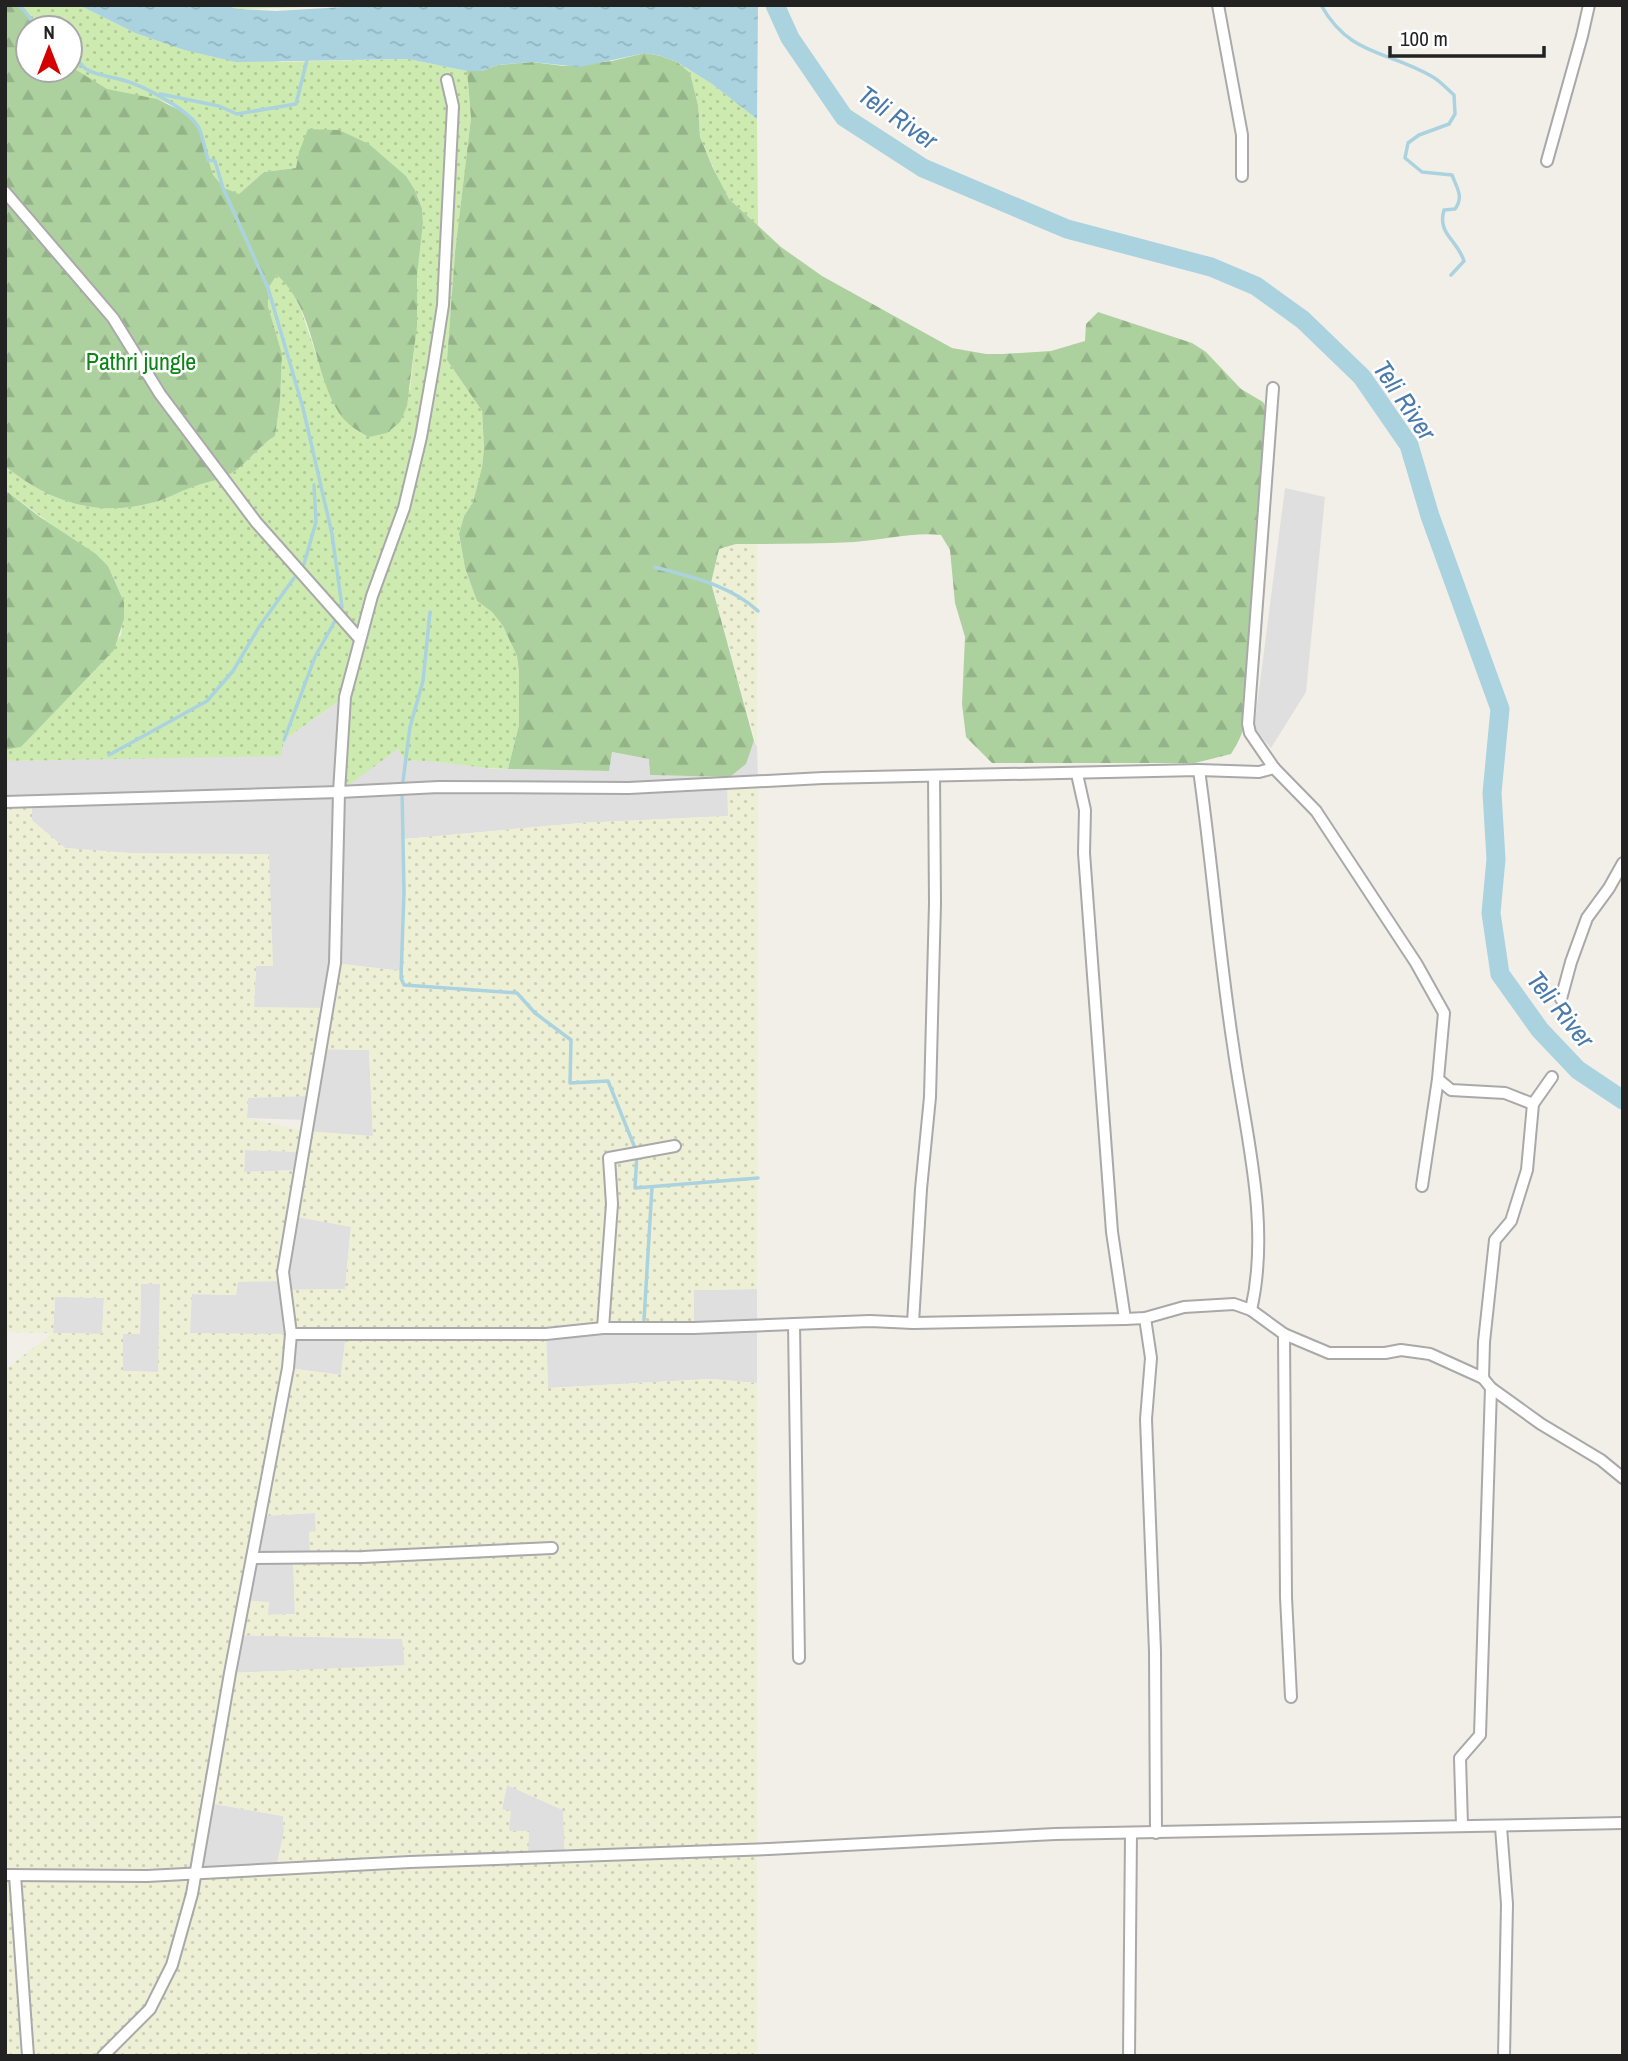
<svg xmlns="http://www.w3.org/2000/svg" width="1628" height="2061" viewBox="0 0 1628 2061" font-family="'Archivo Narrow',sans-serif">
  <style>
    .residential { fill: #e0dfdf }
    .farmland { fill: url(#farmland-dots); fill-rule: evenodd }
    .grass { fill: url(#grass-dots) }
    .forest { fill: url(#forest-firs) }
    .water { fill: url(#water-ripples) }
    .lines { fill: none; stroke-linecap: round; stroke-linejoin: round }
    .stream { stroke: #aad3df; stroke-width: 3.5 }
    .river { stroke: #aad3df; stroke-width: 19 }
    .minor-casing { stroke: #a9a9a9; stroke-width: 14 }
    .minor { stroke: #fff; stroke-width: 10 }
    .labels { text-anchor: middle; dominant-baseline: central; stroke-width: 5; stroke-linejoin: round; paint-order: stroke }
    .park-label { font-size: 24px; fill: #0c8416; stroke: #fff }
    .water-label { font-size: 26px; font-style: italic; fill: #4a7aab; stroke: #fff }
  </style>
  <defs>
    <pattern id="farmland-dots" width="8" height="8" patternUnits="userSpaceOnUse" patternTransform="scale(1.75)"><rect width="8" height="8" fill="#eef0d5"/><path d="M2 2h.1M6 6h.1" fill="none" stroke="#ccceb7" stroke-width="1.8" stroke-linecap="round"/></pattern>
    <pattern id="grass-dots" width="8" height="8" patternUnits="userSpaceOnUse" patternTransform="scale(1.75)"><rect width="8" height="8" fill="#cdebb0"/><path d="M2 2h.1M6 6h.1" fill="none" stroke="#b0c997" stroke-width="1.8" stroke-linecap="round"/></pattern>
    <pattern id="forest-firs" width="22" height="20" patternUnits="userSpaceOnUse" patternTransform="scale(1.75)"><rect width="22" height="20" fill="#add19e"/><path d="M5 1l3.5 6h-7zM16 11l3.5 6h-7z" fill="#95b388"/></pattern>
    <pattern id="water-ripples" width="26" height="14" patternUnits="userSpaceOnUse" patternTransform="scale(1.75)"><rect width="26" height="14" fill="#aad3df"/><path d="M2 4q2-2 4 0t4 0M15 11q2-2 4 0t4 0" fill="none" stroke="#92b5bf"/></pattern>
  </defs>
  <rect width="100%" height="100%" fill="#f2efe9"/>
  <g class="residential">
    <polygon points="1285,488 1325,497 1306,692 1271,748 1254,729"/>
    <polygon points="345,697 398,749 405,761 435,761 494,769 609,771 611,752 649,759 650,775 730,777 746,764 754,741 757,746 758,782 728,816 581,823 404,839 401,971 335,963 327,1008 254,1008 256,965 273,966 129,853 65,848 5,802 5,761 250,755 284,740"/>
    <polygon points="320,1049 369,1050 373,1137 305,1131 306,1120 247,1118 248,1097"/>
    <polygon points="245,1150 301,1152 299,1170 244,1172"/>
    <polygon points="291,1216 351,1226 345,1289 286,1290 346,1334 341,1375 288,1368 190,1333 191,1294 236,1295 238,1282"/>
    <polygon points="141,1284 160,1284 159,1372 123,1371 123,1334 140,1334"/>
    <polygon points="757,1289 757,1383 711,1379 548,1388 546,1334 694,1328 693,1290"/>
    <polygon points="55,1296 104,1298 102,1334 53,1333"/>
    <polygon points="315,1513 316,1532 310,1532 310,1557 293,1558 295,1614 267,1615 244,1600 261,1516"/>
    <polygon points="237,1635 403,1639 405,1666 230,1673"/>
    <polygon points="507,1785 563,1810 565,1855 528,1856 509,1831 502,1809"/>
    <polygon points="209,1803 283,1816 284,1831 276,1869 196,1873"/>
  </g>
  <g class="farmland">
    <polygon points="736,544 757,544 757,746 711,583 719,549"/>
    <path d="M758 782 757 1289 694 1290V1328L546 1335 548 1388 711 1379 757 1383V2056H5V1370L52 1333 5 1332V802L32 801V820L65 848 129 853 269 854 273 966H256L254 1007 326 1008 335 963 401 971 404 839 581 823 728 816 727 783ZM320 1049 369 1050 373 1136 305 1131 247 1118 248 1098 311 1096ZM245 1150 301 1152 299 1170 244 1172ZM292 1216 351 1227 345 1289 285 1290 291 1334 190 1333 192 1294 236 1295 238 1282 284 1281ZM141 1284H160L158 1372 123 1371V1334H140ZM55 1297 104 1298 102 1334 53 1333ZM291 1335H346L341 1375 288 1368ZM315 1513 316 1531 309 1532 310 1557 293 1558 295 1614 268 1615 269 1602 244 1600 262 1516ZM237 1635 402 1639 405 1665 230 1673ZM507 1785 563 1810 565 1855 528 1856 529 1831H509L511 1811 502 1809ZM209 1803 283 1816 284 1831 276 1869 196 1873Z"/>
  </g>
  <g class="grass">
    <path d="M17 5H79L135 33 184 50 281 62 408 59 467 71 471 118 455 252 447 360 482 411 484 448 482 467 473 502 464 516 459 535 465 568 477 601 492 612 503 626 517 656 519 672V725L508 769C473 769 439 759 405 761L398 749 339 792 345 697 284 740 281 756 5 761V750L21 747 121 635 124 602 108 566 5 490V466C50 503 99 518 155 502 167 499 178 492 190 488 205 482 222 480 235 471 250 460 259 446 275 436L280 402 282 354 268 306V288L277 275 290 286 298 301 326 384 340 415 410 390 415 341 418 258 423 223 422 207 415 190 406 176 369 144 296 168 264 172 239 194C234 192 228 191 224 188 201 172 208 135 188 116 166 94 133 99 106 89 94 84 80 74 70 65V28H38L23 9Z"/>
    <polygon points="222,5 377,5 239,9"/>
    <polygon points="677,62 712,84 757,119 758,226 729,199 721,185 700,137 698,105 690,73"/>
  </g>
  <g class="forest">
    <path d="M5 5C25 5 27 14 38 28H28V70H70V66L107 89 157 99 187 114 198 127 213 175 224 188 239 194 264 172 296 168 299 152 308 129 339 130 369 144 406 176 415 190 422 208 423 223 417 275V326L407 406 400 422 387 433 369 437C358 431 346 424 339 413 313 372 315 308 277 275L268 288V306L282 354 280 402 275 436C259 446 250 460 235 471 222 480 205 482 190 488 178 492 167 499 155 502 99 518 50 503 5 466Z"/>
    <path d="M645 53 661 56 677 62 690 73 698 105 700 137 713 168 729 199 781 247 822 276 952 348 986 354H1003L1051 351 1085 341 1086 324 1098 312 1192 343 1206 352 1241 389 1263 402 1274 422 1260 656C1256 688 1249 727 1231 754L1195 763H992L966 737 962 704 965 637 955 603 950 550 941 535C913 532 883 540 855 542 815 544 775 544 736 544L719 549 711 583 754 741 746 764 730 777 650 775 649 759 612 752 609 771 508 769 519 725V672L517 656 503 626 492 612 477 601 465 568 459 534 464 516 473 502 482 467 484 448 482 411 447 360 455 252 471 118 467 71H482L498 65 532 62 564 66 612 61Z"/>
    <polygon points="5,490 40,517 96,554 108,566 124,602 124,619 114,650 21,747 5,750"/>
  </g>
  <polygon class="water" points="79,5 222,5 239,9 276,11 377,5 758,5 757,119 712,84 677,62 661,56 645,53 580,67 532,62 498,65 482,71 467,71 408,59 236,62 184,50 135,33"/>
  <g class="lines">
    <g class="stream">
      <polyline points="17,5 23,9 38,28"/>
      <path d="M1321 5C1350 57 1388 50 1433 77 1440 81 1447 89 1454 95L1455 114 1449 124 1419 135 1408 143 1405 158 1422 172 1452 175C1457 188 1464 197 1455 209L1444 210C1437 234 1457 239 1464 261L1451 275"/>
      <path d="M70 55C78 58 80 65 86 69 95 75 112 77 123 80 144 86 188 109 199 128 203 138 205 149 208 160L215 161 223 188 268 288 303 408 332 534 342 607"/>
      <polyline points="160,94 219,106 237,114 296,104 307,60"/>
      <polyline points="304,564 316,522 314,485"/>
      <path d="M655 567C691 577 730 585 758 611"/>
      <polyline points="430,612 423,681 410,727 402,789 404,892 401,978 404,985 517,993 535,1013 571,1040 570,1083 608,1081 637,1153 635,1188 758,1178"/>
      <polyline points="284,740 315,657 336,619"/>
      <polyline points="109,755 207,701 233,671 259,627 294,578"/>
      <polyline points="644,1320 652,1187"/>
    </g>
    <polyline class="river" points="775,5 790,38 844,117 923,168 1067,229 1211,267 1256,286 1303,320 1362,377 1409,445 1430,516 1500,709 1492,793 1496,859 1491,913 1500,974 1540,1030 1578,1070 1623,1100"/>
    <g class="minor-casing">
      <g id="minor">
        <polyline points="1218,5 1242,135 1242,176"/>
        <polyline points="447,80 453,106 443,305 434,363 421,437 404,508 372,596 345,697 339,792 439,787 629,788 823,778 1199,770 1259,772 1274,768 1250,733 1248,724 1273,388"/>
        <polyline points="1547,161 1582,36 1589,5"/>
        <polyline points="5,192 113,318 160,394 256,522 359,638"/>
        <polyline points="1274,768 1316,811 1416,963 1444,1013 1438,1079 1451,1090 1505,1093 1533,1104"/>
        <path d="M1199 770C1212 862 1219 954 1233 1045 1245 1132 1271 1223 1251 1310"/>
        <polyline points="1077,774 1085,810 1084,853 1112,1232 1125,1319"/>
        <polyline points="5,802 339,792 335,963 283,1272 291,1334 288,1368 230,1673 192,1894 172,1965 150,2009 103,2056"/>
        <polyline points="1561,999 1571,962 1587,918 1609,888 1623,863"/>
        <polyline points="1422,1186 1438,1079"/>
        <polyline points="1145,1318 1151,1358 1146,1419 1155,1651 1156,1833"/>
        <polyline points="913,1323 921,1189 930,1097 935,903 934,776"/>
        <polyline points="794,1324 799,1658"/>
        <polyline points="603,1328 612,1204 609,1158 675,1146"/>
        <polyline points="291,1334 546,1334 603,1328 694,1328 870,1321 913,1323 1125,1319 1145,1318 1184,1307 1234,1304 1251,1310 1284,1334 1329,1353 1385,1353 1401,1350 1430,1354 1483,1378 1491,1388 1480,1735 1460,1758 1462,1825"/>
        <polyline points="1284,1334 1286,1597 1291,1697"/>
        <polyline points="1483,1378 1484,1342 1495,1240 1511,1221 1527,1170 1533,1104 1552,1077"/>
        <polyline points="1491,1388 1541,1424 1601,1460 1623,1478"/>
        <polyline points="253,1558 363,1557 552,1548"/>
        <polyline points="1501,1827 1507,1904 1504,2056"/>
        <polyline points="5,1875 147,1876 410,1862 769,1849 1055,1834 1623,1823"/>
        <polyline points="15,1875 28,2056"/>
        <polyline points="1129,2056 1131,1833"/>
      </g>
    </g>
    <use href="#minor" class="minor"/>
  </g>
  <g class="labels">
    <g class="park-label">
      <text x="141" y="361">Pathri jungle</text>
    </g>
    <g class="water-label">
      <text transform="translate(898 117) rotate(35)">Teli River</text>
      <text transform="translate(1405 400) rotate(56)">Teli River</text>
      <text transform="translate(1561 1009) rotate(51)">Teli River</text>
    </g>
  </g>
  <rect width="1628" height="2061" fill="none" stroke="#222222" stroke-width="14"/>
  <g transform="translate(49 49)"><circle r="33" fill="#ffffff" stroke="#a7a7a7" stroke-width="2"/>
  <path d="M0-5L12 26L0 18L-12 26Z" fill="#d40000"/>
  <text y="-10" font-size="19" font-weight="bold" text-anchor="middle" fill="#222222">N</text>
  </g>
  <path d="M1390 46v10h154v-10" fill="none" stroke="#222222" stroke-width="3.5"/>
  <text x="1400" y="46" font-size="21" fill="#222222" stroke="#ffffff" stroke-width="5" paint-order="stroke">100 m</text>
</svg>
